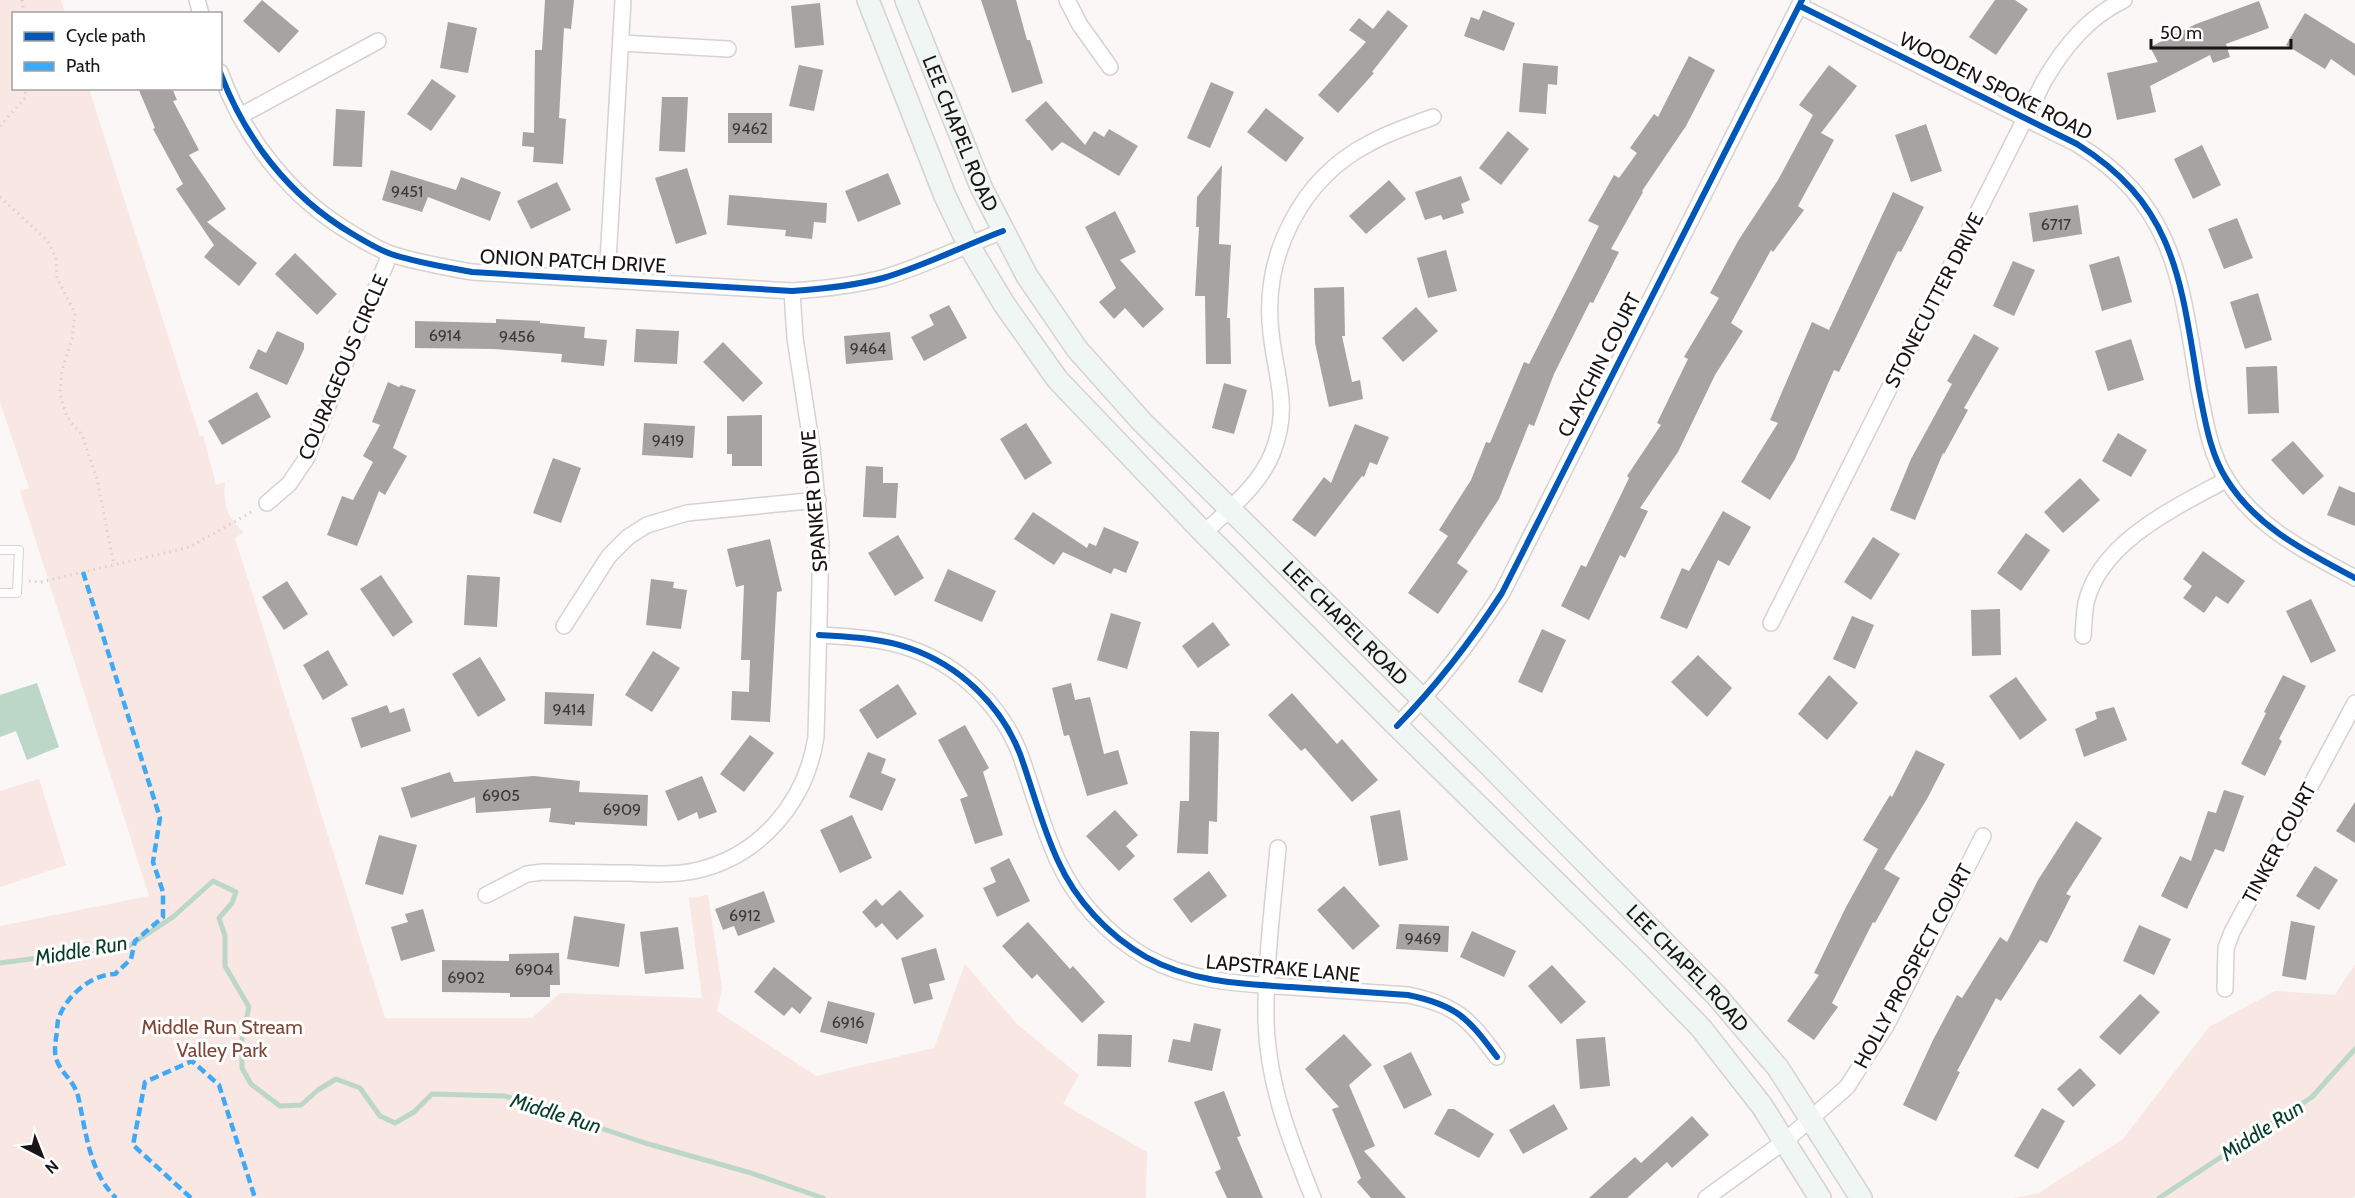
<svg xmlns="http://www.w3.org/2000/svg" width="2355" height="1198" viewBox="0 0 2355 1198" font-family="Cabin,sans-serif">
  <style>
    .green { fill: #f8e7e2 }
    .water { fill: #bcd7c8 }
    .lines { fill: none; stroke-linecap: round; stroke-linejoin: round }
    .stream { stroke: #bcd7c8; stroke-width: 5 }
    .building { fill: #a6a3a2 }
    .lane-casing { stroke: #d5d2d1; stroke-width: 10 }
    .street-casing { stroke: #d5d2d1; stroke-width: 18 }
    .secondary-casing { stroke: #d5d2d1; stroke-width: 24 }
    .path { stroke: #d5d3d3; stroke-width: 3; stroke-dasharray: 1.5 4.5; stroke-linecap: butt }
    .lane { stroke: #fefefe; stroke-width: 8 }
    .street { stroke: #fefefe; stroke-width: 15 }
    .secondary { stroke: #f0f6f3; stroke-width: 21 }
    .quiet { stroke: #3fa9f5; stroke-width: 4.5; stroke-dasharray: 9 4.5; stroke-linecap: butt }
    .cycleway-casing { stroke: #fff; stroke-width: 10 }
    .cycleway { stroke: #0057b8; stroke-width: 6 }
    .labels { text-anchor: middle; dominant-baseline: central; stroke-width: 6; stroke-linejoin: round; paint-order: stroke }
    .number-label { font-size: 16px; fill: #3c3838 }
    .street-label { font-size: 20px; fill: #181514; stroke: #fff }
    .park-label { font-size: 20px; fill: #7e4636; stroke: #fff }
    .water-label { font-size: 21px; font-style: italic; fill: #073e2a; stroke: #fff }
  </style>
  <rect width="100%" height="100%" fill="#fbf7f6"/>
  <g class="green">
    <path d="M0 0H61L65 13 14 14V88L89 89 200 436 203 435 216 485 225 482C223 504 227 518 244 532L235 538 385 1018H532L560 993 702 998 689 898 708 895 722 988 717 1011 816 1076 934 1048 965 964 1018 1025 1079 1075 1063 1104 1147 1152 1146 1198H0V926L149 896 20 491 29 488 0 402Z"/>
    <polygon points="39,779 66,865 0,887 0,791"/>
    <polygon points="2355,964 2355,1196 2353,1198 2014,1198 2039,1193 2123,1139 2209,1027 2275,991 2335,995"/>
  </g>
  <polygon class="water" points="37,683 59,747 27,760 16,731 0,737 0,695"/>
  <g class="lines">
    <g class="stream">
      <polyline points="0,963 129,946 173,917 213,881 236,892 232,903 219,918 225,936 225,966 249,1007 242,1038 242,1068 251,1084 280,1106 301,1105 318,1090 336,1079 360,1088 380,1116 395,1123 414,1112 432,1094 505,1096 645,1143 751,1173 823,1198"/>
      <polyline points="2159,1198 2312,1097 2355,1049"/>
    </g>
  </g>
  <g class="building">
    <polygon points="262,0 299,31 279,53 243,21"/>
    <polygon points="545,0 574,0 571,29 564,28 559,118 566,119 563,164 533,162 534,147 522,146 523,132 534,133 535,50 542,50"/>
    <polygon points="981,0 1016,0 1027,40 1030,40 1043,83 1012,93"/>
    <polygon points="1995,0 2015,0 2028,9 1996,55 1969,37"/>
    <polygon points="2259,1 2269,28 2226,44 2230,57 2213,63 2210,55 2150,86 2156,112 2117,120 2107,73 2158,62 2150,47 2196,24"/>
    <polygon points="820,3 824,45 795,48 791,6"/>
    <polygon points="1388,10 1408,26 1372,72 1374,73 1338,113 1318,95 1366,42 1349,30 1359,18 1373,29"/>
    <polygon points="1483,10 1515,23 1504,51 1464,36 1471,17 1479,20"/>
    <polygon points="2305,13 2355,44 2355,76 2331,59 2325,69 2286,45"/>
    <polygon points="448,22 477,28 468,73 440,68"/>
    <polygon points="1689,56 1715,70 1686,126 1642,191 1643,192 1611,249 1619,252 1593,303 1590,302 1554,374 1534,426 1529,424 1499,499 1457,563 1468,571 1438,614 1408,593 1448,536 1439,530 1471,480 1486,442 1490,443 1524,362 1529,364 1599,226 1588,221 1614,175 1619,178 1637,153 1630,148 1654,114 1658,117"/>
    <polygon points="1523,63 1558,66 1557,85 1548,84 1546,114 1519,112"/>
    <polygon points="799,65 823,70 814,111 789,106"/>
    <polygon points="1829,65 1857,86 1821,133 1834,140 1798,206 1804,210 1773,252 1771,250 1731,323 1743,331 1715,375 1678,452 1640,508 1648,511 1625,558 1620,555 1589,620 1561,606 1581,565 1586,567 1629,478 1627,476 1661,425 1657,423 1688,359 1684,357 1719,298 1710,293 1738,241 1778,180 1813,115 1799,105"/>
    <polygon points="432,79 456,96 431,131 407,114"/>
    <polygon points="1211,82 1234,92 1210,148 1187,138"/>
    <polygon points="138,88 172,88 177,100 173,101 199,150 189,155 226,209 207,222 257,263 239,286 204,257 214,245 176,189 183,184 153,129 155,128"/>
    <polygon points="662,97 688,97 685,152 659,151"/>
    <polygon points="1046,101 1085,145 1094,131 1104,137 1109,129 1138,146 1119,176 1062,142 1052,151 1025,120"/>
    <polygon points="1266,108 1304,138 1286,162 1247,132"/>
    <polygon points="336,109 365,111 362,167 333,166"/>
    <rect x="728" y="113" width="44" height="30"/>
    <polygon points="1926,124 1942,171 1911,182 1895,135"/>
    <polygon points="1508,131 1529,149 1501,185 1479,168"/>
    <polygon points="2202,145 2221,185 2193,199 2174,159"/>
    <polygon points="1222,165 1219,244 1231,245 1227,318 1230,318 1231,364 1206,364 1205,296 1195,296 1199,227 1196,227 1197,197"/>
    <polygon points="687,168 707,234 676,244 655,178"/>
    <polygon points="391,170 456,190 461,177 501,192 490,221 428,197 422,212 382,200"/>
    <polygon points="888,173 901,204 858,222 845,191"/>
    <polygon points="1461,176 1470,200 1461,204 1464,213 1443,220 1441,215 1425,220 1415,192"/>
    <polygon points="1389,180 1406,199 1366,234 1349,216"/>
    <polygon points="557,182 571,210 531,229 517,201"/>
    <polygon points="1893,192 1924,207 1901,252 1898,251 1839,372 1834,370 1795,459 1770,500 1741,482 1778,423 1770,420 1812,322 1829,330"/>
    <polygon points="729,195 827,203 826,223 814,222 812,239 785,236 786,230 727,225"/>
    <polygon points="2078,205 2082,234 2033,242 2029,213"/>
    <polygon points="1115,211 1136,252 1120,260 1164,309 1143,328 1125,308 1114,319 1099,302 1116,288 1085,227"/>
    <polygon points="2237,218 2253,258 2224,269 2208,229"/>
    <polygon points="1446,250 1457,291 1428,298 1417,258"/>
    <polygon points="295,253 337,294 317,315 275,274"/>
    <polygon points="2119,256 2132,302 2102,311 2089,265"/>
    <polygon points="2013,261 2035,270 2014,316 1993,306"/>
    <polygon points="1344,287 1345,336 1342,336 1352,382 1360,380 1363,399 1329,407 1315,343 1314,288"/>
    <polygon points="2258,293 2272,340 2245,349 2230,302"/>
    <polygon points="949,305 967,338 924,361 911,337 934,325 929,315"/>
    <polygon points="1416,307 1438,331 1403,362 1382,338"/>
    <polygon points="496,319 540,321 540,323 585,327 584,338 607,340 604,366 561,362 562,354 494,349 415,348 415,321 496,323"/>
    <polygon points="636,329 679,331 677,364 634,362"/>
    <polygon points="277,331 304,343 304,349 287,385 249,368 258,349 266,353"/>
    <polygon points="890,332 893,360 846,364 844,336"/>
    <polygon points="1974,334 1999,348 1964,408 1968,410 1944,454 1943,453 1915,520 1890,510 1911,459 1952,384 1947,381"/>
    <polygon points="2131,339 2144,380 2108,391 2095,351"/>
    <polygon points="723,342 763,383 743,402 703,362"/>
    <polygon points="2277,366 2279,413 2248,414 2246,367"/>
    <polygon points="388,382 399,387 401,385 416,390 393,448 407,456 385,495 379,491 357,546 327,535 342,496 353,500 373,462 363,456 380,425 372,422"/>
    <polygon points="1224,383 1247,390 1234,434 1212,428"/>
    <polygon points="257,392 271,417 222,445 208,421"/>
    <polygon points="762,415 762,466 732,466 732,454 727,454 727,416"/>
    <polygon points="644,423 695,426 693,458 642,455"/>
    <polygon points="1026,423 1052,463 1025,480 1000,439"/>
    <polygon points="1355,424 1389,437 1377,465 1370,462 1364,477 1362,476 1315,537 1292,520 1324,477 1331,483"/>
    <polygon points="2118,433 2147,450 2131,477 2102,461"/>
    <polygon points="2293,441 2324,476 2303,495 2271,460"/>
    <polygon points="553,458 581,468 561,523 533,513"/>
    <polygon points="866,466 883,467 883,483 898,483 896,518 863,517"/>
    <polygon points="2080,478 2100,500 2063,533 2044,512"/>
    <polygon points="2339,486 2355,493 2355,526 2327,515"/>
    <polygon points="1723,511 1751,527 1729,566 1718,560 1687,629 1660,618 1682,568 1689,571"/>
    <polygon points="1033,512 1087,548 1089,543 1096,546 1104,527 1139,542 1126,573 1114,568 1111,574 1063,552 1054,565 1014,539"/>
    <polygon points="2026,533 2050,550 2021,591 1997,573"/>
    <polygon points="898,535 924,578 895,596 868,553"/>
    <polygon points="1873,537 1900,554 1871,600 1844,582"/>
    <polygon points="770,539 782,591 777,592 770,722 731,720 732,691 749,692 750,660 741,660 744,585 736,587 727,549"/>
    <polygon points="2203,551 2245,581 2228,604 2216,596 2204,613 2183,598 2192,586 2183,579"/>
    <polygon points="948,569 996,591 982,622 934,601"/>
    <polygon points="381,575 413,622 393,637 360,589"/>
    <polygon points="467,575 500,577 497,627 464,625"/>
    <polygon points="651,579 674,582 673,588 687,590 681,629 646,625"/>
    <polygon points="287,581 308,614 284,630 262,597"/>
    <polygon points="2311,599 2336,651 2311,663 2286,611"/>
    <polygon points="2000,609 2001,655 1972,656 1971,610"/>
    <polygon points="1111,613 1141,622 1127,669 1097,660"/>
    <polygon points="1852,616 1874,625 1855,669 1833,659"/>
    <polygon points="1213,622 1230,645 1198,668 1182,646"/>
    <polygon points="1542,629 1566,640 1542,693 1518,682"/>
    <polygon points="328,650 348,685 323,700 303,665"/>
    <polygon points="653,651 680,668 652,712 625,695"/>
    <polygon points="1698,655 1732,688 1707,717 1671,682"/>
    <polygon points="480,657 506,700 478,717 452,674"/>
    <polygon points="1829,675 1858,703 1827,740 1798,714"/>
    <polygon points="2283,675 2306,686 2279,739 2282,741 2265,776 2241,764 2266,713 2264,712"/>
    <polygon points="2016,677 2047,720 2020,740 1989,696"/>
    <polygon points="1071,683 1075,700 1090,697 1104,754 1118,750 1128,784 1087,796 1069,735 1064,736 1052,688"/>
    <polygon points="898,684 917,714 877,739 859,710"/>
    <polygon points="545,692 594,694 592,726 544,724"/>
    <polygon points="1292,693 1337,744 1342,739 1378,780 1352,802 1305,748 1301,751 1268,715"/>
    <polygon points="387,705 390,713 404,708 411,731 361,748 351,718"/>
    <polygon points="2114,707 2127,740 2084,757 2075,729 2097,719 2095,712"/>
    <polygon points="965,725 989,768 983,772 1003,835 975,844 960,799 968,796 938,740"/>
    <polygon points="1190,731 1219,732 1217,822 1209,821 1208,854 1177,853 1180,801 1189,801"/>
    <polygon points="750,735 774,753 744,792 720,774"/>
    <polygon points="1916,750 1945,764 1927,799 1884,869 1900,878 1875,923 1873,922 1832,1003 1838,1007 1814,1040 1787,1021 1819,975 1814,973 1846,907 1878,849 1863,840 1890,795 1892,797"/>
    <polygon points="868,752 886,759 881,773 896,779 882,811 849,797"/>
    <polygon points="450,772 454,782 534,776 580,781 579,792 648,795 647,826 575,822 575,825 549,822 551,808 476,813 475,797 411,818 401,788"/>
    <polygon points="702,776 717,812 699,819 697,812 678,821 665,791"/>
    <polygon points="2224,790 2244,796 2224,852 2215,849 2187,909 2161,896 2180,856 2191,861 2208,811 2216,813"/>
    <polygon points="2355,802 2355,843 2336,831"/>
    <polygon points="1115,810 1138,835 1126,846 1135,856 1119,871 1086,836"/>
    <polygon points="1400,810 1408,860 1379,866 1370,816"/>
    <polygon points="852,815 872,858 840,873 820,830"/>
    <polygon points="2076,821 2102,838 2066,894 2071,896 2047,943 2040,940 2001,1001 1996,998 1957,1071 1960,1072 1936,1121 1903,1105 1933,1040 1957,995 1962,998 2000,937 2007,942 2038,880"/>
    <polygon points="379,835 417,845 403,895 365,884"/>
    <polygon points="1009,858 1030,901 997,917 983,888 996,882 990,868"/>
    <polygon points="2315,866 2338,880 2319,910 2296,896"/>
    <polygon points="1209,871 1227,896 1191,923 1173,899"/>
    <polygon points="1344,886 1380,926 1353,950 1317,910"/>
    <polygon points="900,890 924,916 897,940 882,923 876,928 862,912 876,899 882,906"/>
    <polygon points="764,891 775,922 738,936 734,926 723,930 715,909"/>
    <polygon points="423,909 435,951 401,961 391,927 408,922 405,914"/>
    <polygon points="574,916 625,924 619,967 567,959"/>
    <polygon points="2291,921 2315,926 2306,980 2282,976"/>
    <polygon points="1028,922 1070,969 1073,966 1105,1002 1082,1023 1037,974 1032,979 1002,946"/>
    <polygon points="1399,924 1449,926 1448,952 1396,949"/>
    <polygon points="2139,925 2171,939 2154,975 2123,961"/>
    <polygon points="678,927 684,969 645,974 640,932"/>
    <polygon points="1472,931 1516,951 1504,977 1460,957"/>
    <polygon points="936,948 945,980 929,984 933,999 914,1004 901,958"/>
    <polygon points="559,953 560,985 550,985 550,997 510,997 510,993 442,992 442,960 509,961 509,954"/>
    <polygon points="1552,965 1586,1002 1561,1024 1528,986"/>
    <polygon points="774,967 812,998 800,1014 792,1007 784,1016 754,992"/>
    <polygon points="2140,994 2160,1012 2120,1055 2099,1037"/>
    <polygon points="828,1001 875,1013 867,1044 820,1032"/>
    <polygon points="1194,1023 1221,1029 1212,1071 1168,1062 1173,1039 1190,1042"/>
    <polygon points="1098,1034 1132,1035 1131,1067 1097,1066"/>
    <polygon points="1344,1034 1372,1065 1349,1085 1375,1146 1364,1151 1406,1198 1371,1198 1357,1182 1361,1178 1332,1109 1339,1107 1305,1069"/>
    <polygon points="1605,1037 1610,1086 1580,1089 1576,1039"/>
    <polygon points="1411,1052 1432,1095 1404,1109 1383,1066"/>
    <polygon points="2080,1068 2096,1085 2073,1107 2057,1089"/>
    <polygon points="1224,1091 1241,1136 1237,1137 1263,1198 1227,1198 1215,1172 1221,1169 1194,1102"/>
    <polygon points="1554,1104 1568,1129 1523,1154 1509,1130"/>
    <polygon points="2042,1108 2065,1121 2038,1169 2014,1156"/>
    <polygon points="1448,1109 1454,1109 1494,1134 1479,1158 1434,1134"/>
    <polygon points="1692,1116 1709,1135 1672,1168 1667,1162 1627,1198 1589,1198 1635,1157 1641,1163"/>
  </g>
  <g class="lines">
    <g class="lane-casing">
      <polyline id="lane" points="0,550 19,550 17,593 0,593"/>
    </g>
    <g class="street-casing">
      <g id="street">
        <polyline points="197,0 201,14"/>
        <polyline points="1067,0 1080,25 1110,67"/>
        <path d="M1800 6 2077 144C2177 206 2181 284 2199 390 2205 420 2210 454 2227 480 2257 528 2307 552 2355 578"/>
        <polyline points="621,43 728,49"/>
        <path d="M220 72C245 139 289 196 351 233 364 241 377 249 391 254 418 263 445 267 472 272L792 291C822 289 853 286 883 278 924 266 963 246 1003 231"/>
        <polyline points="240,116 378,41"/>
        <polyline points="607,279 623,0"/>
        <polyline points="267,503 289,484 306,459 390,254"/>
        <path d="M1204 533C1228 510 1259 486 1272 454 1291 408 1276 379 1271 333 1262 257 1300 179 1370 143 1390 132 1412 125 1433 117"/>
        <path d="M1771 623 2044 81C2064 47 2088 17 2124 0"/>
        <polyline points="564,626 609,556 628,537 647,525 687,513 818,500"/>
        <path d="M819 635C850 637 880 638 909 648 959 665 1001 705 1020 754 1033 790 1042 827 1058 861 1076 901 1108 935 1146 957 1191 982 1241 984 1291 987 1330 990 1369 992 1408 995 1457 1005 1469 1019 1497 1057"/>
        <path d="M2083 636C2084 625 2084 613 2086 603 2100 542 2176 507 2226 480"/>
        <path d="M1397 726C1436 686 1471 641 1502 593L1802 0"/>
        <path d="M1278 848C1273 905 1265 964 1266 1022 1268 1084 1290 1141 1313 1198"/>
        <path d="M486 895 527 874 543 872C572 872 601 873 630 873 651 874 673 875 694 871 760 857 806 802 816 737L821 543 812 448 795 338 792 291"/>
        <polyline points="2225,989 2226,948 2232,932 2355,703"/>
        <polyline points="1706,1198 1785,1141 1847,1087 1886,1026 1983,836"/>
      </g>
    </g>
    <g class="secondary-casing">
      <g id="secondary">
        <polyline points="868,0 945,196 968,244 1004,304 1057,379 1204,533 1397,726 1639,964 1701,1028 1762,1106 1820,1198"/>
        <path id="s1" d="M906 0 981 187 1027 276 1077 349 1142 422 1488 764 1715 994 1778 1068 1861 1198"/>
      </g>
    </g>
    <g class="path">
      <polyline points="22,0 24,14"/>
      <polyline points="0,126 25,98 26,88"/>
      <polyline points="0,197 48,241 56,259 57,278 75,313 72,339 62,370 60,395 67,417 82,435 97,479 114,565"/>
      <polyline points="29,581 41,582 190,547 255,510"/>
    </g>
    <use href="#lane" class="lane"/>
    <use href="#street" class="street"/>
    <use href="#secondary" class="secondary"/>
    <g class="quiet">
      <path d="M83 572 160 818 153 862 163 892V917L135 941 131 959 115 974C91 974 65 997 58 1020 57 1026 57 1033 56 1038 55 1046 54 1054 57 1061 62 1074 73 1079 78 1096 86 1131 89 1172 116 1198"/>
      <polyline points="191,1198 133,1145 145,1082 192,1061 219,1085 255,1198"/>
    </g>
    <g class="cycleway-casing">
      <g id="cycleway">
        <path d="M1800 6 2077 144C2177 206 2181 284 2199 390 2205 420 2210 454 2227 480 2257 528 2307 552 2355 578"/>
        <path d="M220 72C245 139 289 196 351 233 364 241 377 249 391 254 418 263 445 267 472 272L792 291C822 289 853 286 883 278 924 266 963 246 1003 231"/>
        <path d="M819 635C850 637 880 638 909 648 959 665 1001 705 1020 754 1033 790 1042 827 1058 861 1076 901 1108 935 1146 957 1191 982 1241 984 1291 987 1330 990 1369 992 1408 995 1457 1005 1469 1019 1497 1057"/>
        <path d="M1397 726C1436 686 1471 641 1502 593L1802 0"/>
      </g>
    </g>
    <use href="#cycleway" class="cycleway"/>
  </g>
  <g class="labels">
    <g class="number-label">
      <text x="750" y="128">9462</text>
      <text x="407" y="191">9451</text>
      <text x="2056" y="224">6717</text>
      <text x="445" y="335">6914</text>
      <text x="517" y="336">9456</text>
      <text x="868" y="348">9464</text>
      <text x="668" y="440">9419</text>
      <text x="569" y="709">9414</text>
      <text x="501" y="795">6905</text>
      <text x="622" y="809">6909</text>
      <text x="745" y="915">6912</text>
      <text x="1423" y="938">9469</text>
      <text x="534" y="969">6904</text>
      <text x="466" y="977">6902</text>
      <text x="848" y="1022">6916</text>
    </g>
    <g class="street-label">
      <text transform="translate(1996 86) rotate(27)">WOODEN SPOKE ROAD</text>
      <text stroke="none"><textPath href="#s1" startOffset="144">LEE CHAPEL ROAD</textPath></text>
      <text transform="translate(573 261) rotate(3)">ONION PATCH DRIVE</text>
      <text transform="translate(1934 300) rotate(-63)">STONECUTTER DRIVE</text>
      <text transform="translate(1599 365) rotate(-63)">CLAYCHIN COURT</text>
      <text transform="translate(343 367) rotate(-67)">COURAGEOUS CIRCLE</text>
      <text transform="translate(814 501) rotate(-95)">SPANKER DRIVE</text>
      <text stroke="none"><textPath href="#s1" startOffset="774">LEE CHAPEL ROAD</textPath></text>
      <text transform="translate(2279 843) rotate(-62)">TINKER COURT</text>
      <text transform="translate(1913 966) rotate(-62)">HOLLY PROSPECT COURT</text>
      <text transform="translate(1283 968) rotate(5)">LAPSTRAKE LANE</text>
      <text stroke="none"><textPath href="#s1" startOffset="1260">LEE CHAPEL ROAD</textPath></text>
    </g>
    <g class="park-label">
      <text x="222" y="1027">Middle Run Stream<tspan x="222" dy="23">Valley Park</tspan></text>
    </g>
    <g class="water-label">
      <text transform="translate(81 950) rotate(-10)">Middle Run</text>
      <text transform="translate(556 1113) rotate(17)">Middle Run</text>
      <text transform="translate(2262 1130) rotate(-33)">Middle Run</text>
    </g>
  </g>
  <rect x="12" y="12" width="210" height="78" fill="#ffffff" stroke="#a3a1a1" stroke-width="1.5"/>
  <rect x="24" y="32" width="30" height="9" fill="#0057b8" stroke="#a3a1a1" stroke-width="1.5"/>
  <text x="66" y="42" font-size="18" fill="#181514">Cycle path</text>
  <rect x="24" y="62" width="30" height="9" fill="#3fa9f5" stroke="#a3a1a1" stroke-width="1.5"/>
  <text x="66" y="72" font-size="18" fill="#181514">Path</text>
  <g transform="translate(42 1156) rotate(138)" stroke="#ffffff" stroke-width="4.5" paint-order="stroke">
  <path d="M0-4.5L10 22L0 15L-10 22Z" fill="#181514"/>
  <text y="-9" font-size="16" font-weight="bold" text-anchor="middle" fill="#181514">N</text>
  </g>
  <path d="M2151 39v9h140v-9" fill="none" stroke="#181514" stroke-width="3"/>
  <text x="2160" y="39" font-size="18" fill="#181514" stroke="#ffffff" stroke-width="4.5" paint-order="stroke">50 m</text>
</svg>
